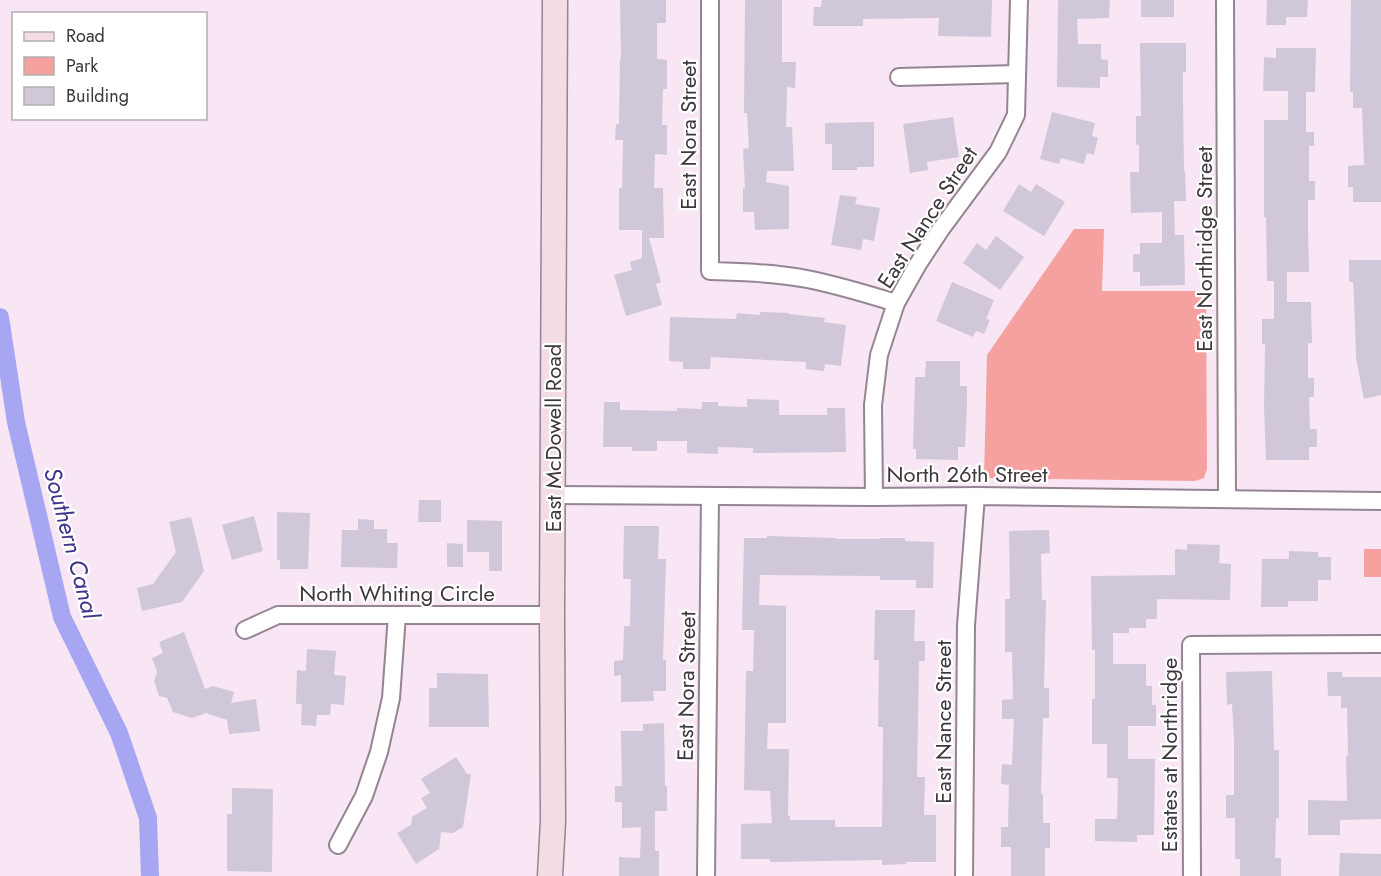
<svg xmlns="http://www.w3.org/2000/svg" width="1381" height="876" viewBox="0 0 1381 876" font-family="Jost,sans-serif">
  <style>
    .green { fill: #f5a19f }
    .lines { fill: none; stroke-linecap: round; stroke-linejoin: round }
    .canal { stroke: #a7a6f3; stroke-width: 18 }
    .building { fill: #d0c7d9 }
    .street-casing { stroke: #958592; stroke-width: 20 }
    .secondary-casing { stroke: #958592; stroke-width: 27 }
    .street { stroke: #fff; stroke-width: 16 }
    .secondary { stroke: #f4dce4; stroke-width: 24 }
    .labels { text-anchor: middle; dominant-baseline: central; stroke-width: 4.5; stroke-linejoin: round; paint-order: stroke }
    .street-label { font-size: 22px; fill: #3e373d; stroke: #fff }
    .water-label { font-size: 24px; font-style: italic; fill: #3f338b; stroke: #fff }
  </style>
  <rect width="100%" height="100%" fill="#f8e6f4"/>
  <g class="green">
    <polygon points="1074,229 1104,229 1102,291 1206,291 1207,469 1204,478 1195,481 984,478 987,355"/>
    <rect x="1364" y="549" width="17" height="28"/>
  </g>
  <g class="lines">
    <polyline class="canal" points="0,317 16,422 62,617 119,733 148,818 150,876"/>
  </g>
  <g class="building">
    <polygon points="620,0 666,0 666,23 657,23 657,59 667,60 667,89 663,89 662,125 667,125 667,155 655,154 654,188 663,188 664,238 649,238 661,282 656,284 662,305 626,316 614,275 632,270 630,262 642,258 642,230 619,230 619,188 622,188 623,140 615,140 616,124 619,124 620,59 621,59"/>
    <polygon points="745,0 782,0 782,62 796,62 795,88 787,87 786,127 792,127 794,171 767,171 766,182 789,186 789,229 755,230 754,212 743,212 743,188 745,188 743,149 749,148 747,113 744,113"/>
    <polygon points="822,0 992,0 991,37 938,36 939,18 863,19 863,26 813,26 814,7 821,7"/>
    <polygon points="1058,0 1110,0 1109,18 1077,19 1078,44 1101,44 1101,59 1108,60 1108,77 1100,77 1100,88 1057,87"/>
    <rect x="1141" y="0" width="33" height="17"/>
    <polygon points="1267,0 1308,0 1307,17 1286,17 1286,25 1266,25"/>
    <polygon points="1351,0 1381,0 1381,202 1353,202 1353,187 1348,187 1348,166 1364,165 1362,108 1353,108 1353,92 1350,92"/>
    <polygon points="1140,43 1186,43 1186,72 1183,72 1183,97 1184,171 1185,171 1186,201 1174,201 1175,235 1184,235 1185,285 1140,286 1140,272 1133,272 1133,254 1140,254 1140,243 1162,243 1162,212 1131,213 1130,172 1139,172 1139,144 1136,145 1136,116 1141,116"/>
    <polygon points="1276,48 1316,48 1315,92 1306,92 1306,132 1314,132 1314,146 1309,146 1309,181 1315,181 1315,200 1308,200 1308,230 1309,272 1287,272 1287,302 1311,302 1312,343 1308,343 1308,378 1314,378 1314,397 1309,397 1310,429 1317,429 1317,447 1309,447 1309,460 1266,460 1264,407 1265,344 1262,344 1262,319 1274,319 1274,281 1267,281 1266,217 1264,217 1264,120 1288,120 1288,91 1263,91 1264,57 1276,58"/>
    <polygon points="1052,112 1095,123 1092,136 1098,138 1094,155 1087,153 1084,164 1061,158 1059,164 1040,159"/>
    <polygon points="953,117 959,157 927,162 928,170 910,173 903,124"/>
    <polygon points="874,122 874,167 857,167 857,170 832,170 832,144 825,144 825,123"/>
    <polygon points="1019,184 1031,192 1036,184 1065,202 1044,236 1003,211"/>
    <polygon points="840,195 857,197 855,204 880,208 874,241 863,239 861,250 831,245"/>
    <polygon points="996,236 1024,257 1000,290 963,263 977,243 986,250"/>
    <polygon points="1349,260 1381,260 1381,395 1364,399 1356,358 1354,298 1353,282 1349,282"/>
    <polygon points="952,282 994,300 986,319 990,320 984,334 976,331 973,337 936,321"/>
    <polygon points="760,312 789,313 789,314 825,318 824,322 846,325 841,366 825,364 824,371 806,369 806,362 711,357 710,369 683,369 683,362 669,361 670,317 736,319 737,313 760,315"/>
    <polygon points="926,361 960,361 960,386 967,386 967,403 965,447 958,447 958,460 916,459 916,449 913,449 915,377 925,377"/>
    <polygon points="747,399 779,400 779,415 827,415 827,408 845,408 846,452 753,453 753,448 718,447 718,454 687,453 687,441 657,441 657,451 632,451 632,447 603,447 604,402 620,402 620,410 677,411 677,408 702,409 702,402 718,402 718,406 747,407"/>
    <polygon points="419,500 441,500 441,522 418,522"/>
    <polygon points="277,512 310,513 308,569 280,569 280,560 277,560"/>
    <polygon points="254,516 263,551 232,560 222,525"/>
    <polygon points="191,517 204,571 182,602 142,611 137,588 153,584 176,552 169,522"/>
    <polygon points="358,519 374,520 374,529 387,529 387,543 398,543 397,568 341,567 342,530 358,530"/>
    <polygon points="467,520 502,521 502,571 489,571 489,552 467,552"/>
    <polygon points="624,526 659,526 658,559 666,559 663,660 666,660 666,691 653,691 654,701 621,702 621,675 614,676 614,661 623,660 624,626 630,626 631,579 623,579"/>
    <polygon points="1049,530 1050,553 1041,554 1042,600 1046,600 1044,688 1049,688 1049,718 1043,718 1041,794 1043,794 1043,823 1050,823 1050,848 1045,848 1045,876 1011,876 1011,847 1001,847 1001,827 1008,827 1009,785 1001,784 1002,764 1012,765 1014,719 1002,719 1002,700 1013,699 1012,652 1005,652 1005,599 1010,599 1009,531"/>
    <polygon points="767,536 836,538 836,539 880,539 880,538 905,538 905,541 934,542 933,588 916,588 916,580 880,580 880,576 760,575 759,605 786,606 786,723 768,723 767,749 789,749 788,816 790,816 790,820 835,820 835,827 882,827 883,727 878,727 879,660 874,660 875,610 915,610 914,641 925,641 925,661 919,661 917,777 925,777 924,815 936,815 936,862 906,862 906,864 882,865 882,860 770,862 770,859 741,859 741,824 772,823 770,791 744,790 746,671 753,671 754,630 742,630 744,538 767,538"/>
    <polygon points="447,543 463,544 463,567 447,567"/>
    <polygon points="1187,544 1220,545 1219,563 1231,564 1230,600 1157,599 1157,619 1146,619 1146,628 1129,628 1129,633 1113,633 1113,664 1146,664 1146,686 1152,686 1152,705 1156,705 1156,726 1128,726 1128,759 1155,759 1154,835 1137,835 1137,842 1095,841 1095,819 1117,819 1118,778 1107,778 1107,744 1092,744 1092,699 1095,699 1095,650 1092,650 1091,576 1175,575 1175,549 1187,550"/>
    <polygon points="1289,551 1318,552 1318,557 1331,557 1331,580 1318,580 1318,601 1288,601 1288,607 1261,607 1262,559 1289,559"/>
    <polygon points="184,632 205,689 213,686 234,692 231,703 256,699 260,731 229,734 227,720 206,713 192,718 173,712 167,698 159,696 154,681 157,672 152,658 163,653 159,642"/>
    <polygon points="307,649 336,651 334,675 346,676 344,705 331,704 330,715 317,715 316,726 301,725 302,704 296,704 297,670 306,671"/>
    <polygon points="1272,671 1274,750 1279,750 1279,818 1276,818 1275,858 1281,858 1281,876 1240,876 1240,859 1235,859 1235,818 1226,818 1226,795 1234,795 1234,739 1232,704 1227,705 1226,672"/>
    <polygon points="1327,672 1342,672 1342,677 1381,677 1381,819 1340,820 1340,835 1308,835 1308,800 1347,801 1346,756 1348,756 1347,708 1341,708 1341,696 1328,696"/>
    <polygon points="437,673 488,674 489,727 429,727 429,688 437,688"/>
    <polygon points="664,723 665,786 667,786 667,811 655,811 655,851 659,851 659,876 619,876 619,857 640,858 641,827 622,828 622,802 615,802 615,786 622,786 621,731 643,731 643,724"/>
    <polygon points="456,757 467,774 471,774 463,827 453,833 441,832 439,849 416,864 397,833 411,825 412,817 427,808 421,798 430,793 421,779"/>
    <polygon points="232,788 273,789 272,872 227,871 227,814 232,814"/>
    <polygon points="1340,853 1381,854 1381,876 1339,876"/>
  </g>
  <g class="lines">
    <g class="street-casing">
      <g id="street">
        <path d="M710 0V271C742 272 775 273 807 279 837 285 867 294 896 303"/>
        <polyline points="1225,0 1227,498"/>
        <polyline points="899,77 1017,74"/>
        <polyline points="553,495 874,497 976,496 1381,501"/>
        <polyline points="874,497 873,405 879,355 896,303 918,264 941,229 998,152 1016,115 1019,0"/>
        <polyline points="245,630 278,615 552,615"/>
        <polyline points="338,845 364,796 379,752 391,698 397,615"/>
        <polyline points="706,876 710,496"/>
        <polyline points="964,876 966,625 976,496"/>
        <polyline points="1192,876 1191,645 1381,644"/>
      </g>
    </g>
    <g class="secondary-casing">
      <polyline id="secondary" points="550,876 553,821 552,615 555,0"/>
    </g>
    <use href="#street" class="street"/>
    <use href="#secondary" class="secondary"/>
  </g>
  <g class="labels">
    <g class="street-label">
      <text transform="translate(688 135) rotate(-90)">East Nora Street</text>
      <text transform="translate(927 217) rotate(-57)">East Nance Street</text>
      <text transform="translate(1204 249) rotate(-90)">East Northridge Street</text>
      <text transform="translate(553 438) rotate(-90)">East McDowell Road</text>
      <text x="967" y="474">North 26th Street</text>
      <text x="397" y="593">North Whiting Circle</text>
      <text transform="translate(686 686) rotate(-89)">East Nora Street</text>
      <text transform="translate(943 722) rotate(-90)">East Nance Street</text>
      <text transform="translate(1169 755) rotate(-90)">Estates at Northridge</text>
    </g>
    <g class="water-label">
      <text transform="translate(72 543) rotate(75)">Southern Canal</text>
    </g>
  </g>
  <rect x="12" y="12" width="195" height="108" fill="#ffffff" stroke="#b2afb1" stroke-width="1.5"/>
  <rect x="24" y="32" width="30" height="9" fill="#f4dce4" stroke="#b2afb1" stroke-width="1.5"/>
  <text x="66" y="42" font-size="18" fill="#3e373d">Road</text>
  <rect x="24" y="57" width="30" height="18" fill="#f5a19f" stroke="#b2afb1" stroke-width="1.5"/>
  <text x="66" y="72" font-size="18" fill="#3e373d">Park</text>
  <rect x="24" y="87" width="30" height="18" fill="#d0c7d9" stroke="#b2afb1" stroke-width="1.5"/>
  <text x="66" y="102" font-size="18" fill="#3e373d">Building</text>
</svg>
